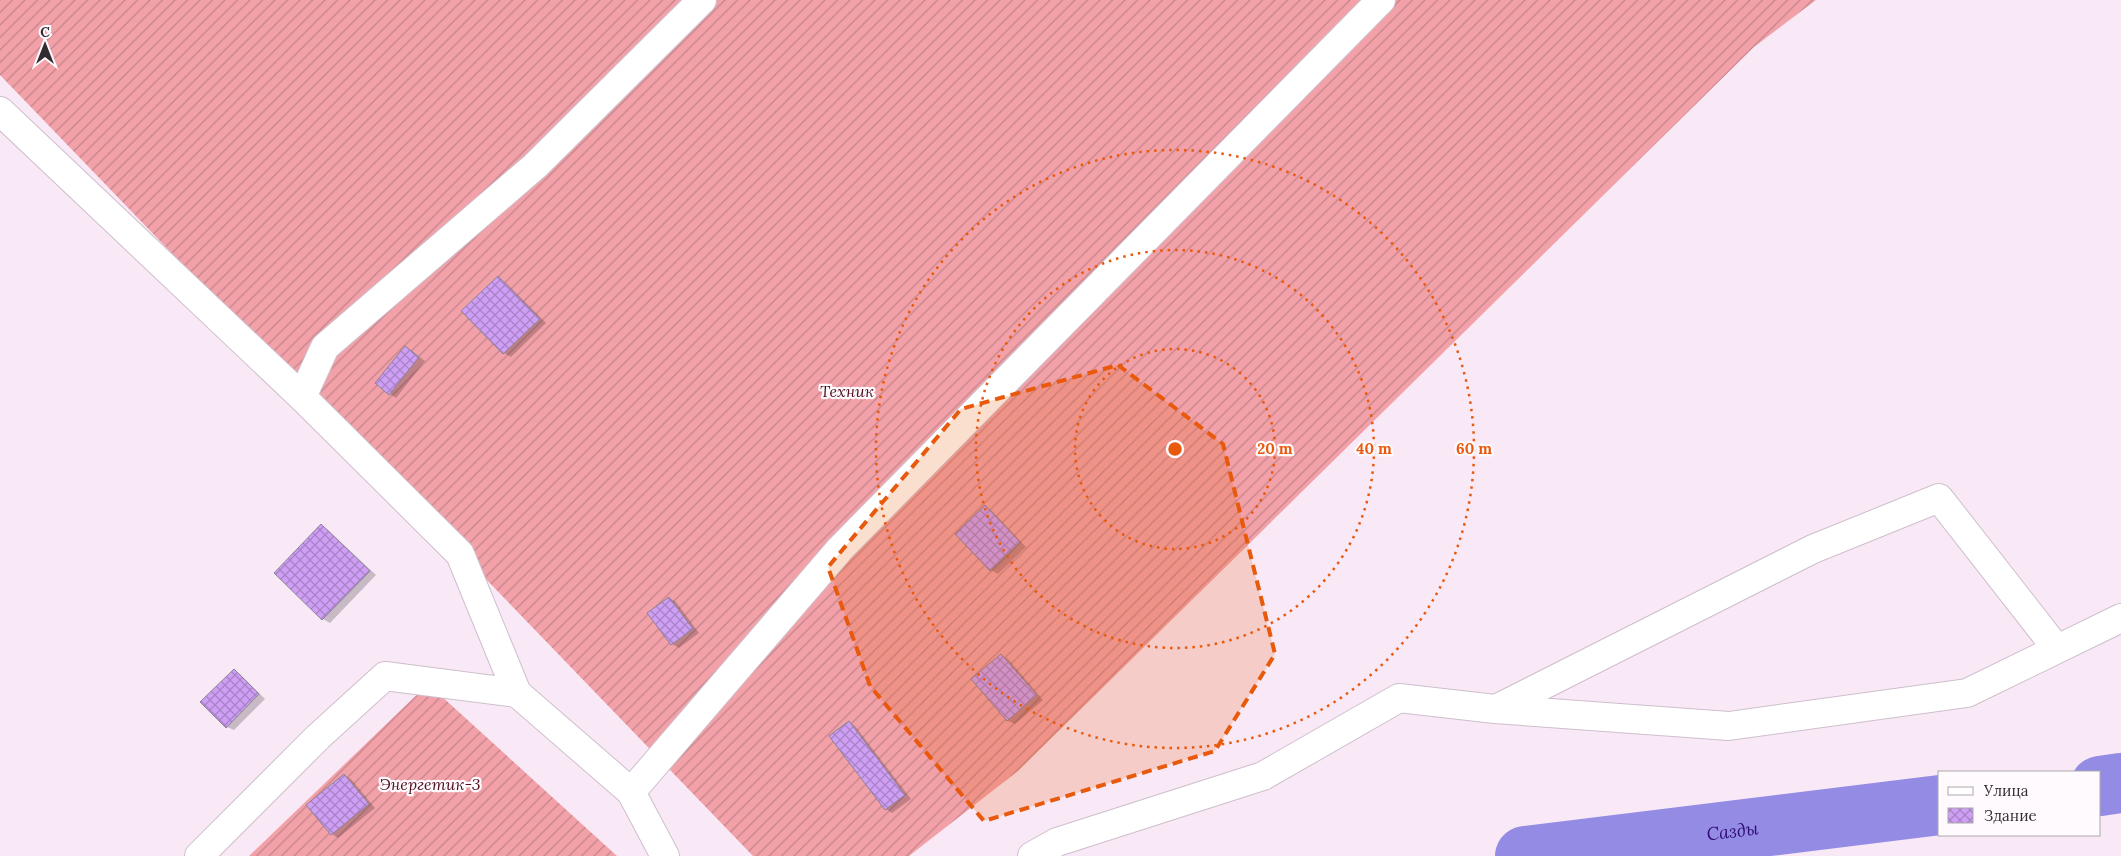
<svg xmlns="http://www.w3.org/2000/svg" width="2121" height="856" viewBox="0 0 2121 856" font-family="Lora,serif">
  <style>
    .garden { fill: url(#garden-furrows) }
    .shadow { fill: #0003 }
    .lines { fill: none; stroke-linecap: round; stroke-linejoin: round }
    .river { stroke: #948ce4; stroke-width: 60 }
    .building { fill: url(#building-cross-hatch); stroke: #8c8494 }
    .minor-casing { stroke: #cebfcc; stroke-width: 30 }
    .minor { stroke: #fff; stroke-width: 28 }
    .marked { fill: #e8590c; fill-opacity: 0.2; stroke: #e8590c; stroke-width: 4; stroke-dasharray: 10 6; stroke-linejoin: round }
    .ring { fill: none; stroke: #e8590c; stroke-width: 2.5; stroke-dasharray: 2.5 5 }
    .labels { text-anchor: middle; dominant-baseline: central; stroke-width: 4.5; stroke-linejoin: round; paint-order: stroke }
    .park-label { font-size: 16px; font-style: italic; fill: #4f0e1c; stroke: #fefafd }
    .water-label { font-size: 18px; font-style: italic; fill: #2f0c76; stroke: #fefafd }
    .centre { fill: #e8590c; stroke: #fefafd; stroke-width: 2.5 }
    .ring-label { font-size: 15px; text-anchor: middle; font-weight: bold; fill: #e8590c; stroke: #fefafd; stroke-width: 4.5; stroke-linejoin: round; paint-order: stroke }
  </style>
  <defs>
    <pattern id="garden-furrows" width="10" height="10" patternUnits="userSpaceOnUse" patternTransform="scale(1.25)"><rect width="10" height="10" fill="#f2a1a8"/><path d="M-1 1l2-2M0 10L10 0M9 11l2-2" fill="none" stroke="#c58389"/></pattern>
    <pattern id="building-cross-hatch" width="8" height="8" patternUnits="userSpaceOnUse" patternTransform="scale(1.25)"><rect width="8" height="8" fill="#ce9ff5"/><path d="M0 0l8 8M0 8l8-8" fill="none" stroke="#a882c7"/></pattern>
  </defs>
  <rect width="100%" height="100%" fill="#f9e9f7"/>
  <g class="garden">
    <polygon points="0,0 1816,0 1754,47 1018,771 909,856 753,856 0,75"/>
    <polygon points="428,684 617,856 249,856"/>
  </g>
  <g class="shadow">
    <polygon points="498,278 505,282 546,323 511,357 504,353 463,311"/>
    <polygon points="406,347 425,361 396,398 390,394"/>
    <polygon points="985,507 992,511 1026,547 998,574 991,570"/>
    <polygon points="322,526 328,530 376,575 330,623 323,619 276,573"/>
    <polygon points="669,598 676,602 699,633 679,648 672,644"/>
    <polygon points="1001,655 1008,659 1043,700 1015,724 1008,721 973,679"/>
    <polygon points="234,670 240,674 265,699 234,730 227,727"/>
    <polygon points="849,722 855,726 911,799 892,813 886,809"/>
    <polygon points="344,775 351,779 375,808 338,838 332,834"/>
  </g>
  <g class="lines">
    <g class="river">
      <polyline points="2100,786 2121,783"/>
      <path id="s1" d="M1525 856 1940 805"/>
    </g>
  </g>
  <g class="building">
    <polygon points="498,276 540,319 503,354 461,311"/>
    <polygon points="405,346 419,357 389,395 375,383"/>
    <polygon points="985,505 1020,542 990,571 955,534"/>
    <polygon points="321,524 370,571 322,620 274,573"/>
    <polygon points="669,597 693,629 671,645 647,613"/>
    <polygon points="1001,654 1037,695 1007,721 971,679"/>
    <polygon points="234,669 259,694 226,728 200,702"/>
    <polygon points="849,721 905,795 885,810 829,736"/>
    <polygon points="344,774 369,804 331,835 306,805"/>
  </g>
  <g class="lines">
    <g class="minor-casing">
      <g id="minor">
        <polyline points="0,111 302,397"/>
        <polyline points="1496,709 1813,549 1939,498 2057,649"/>
        <polyline points="631,792 840,549 1381,0"/>
        <polyline points="199,856 318,737 385,676 517,693"/>
        <polyline points="665,856 631,792 517,693 460,554 302,397 325,347 535,166 702,0"/>
        <polyline points="1032,856 1057,842 1263,776 1399,698 1495,709 1729,726 1967,693 2121,618"/>
      </g>
    </g>
    <use href="#minor" class="minor"/>
  </g>
  <path class="marked" d="M1118 365 1223 444 1275 654 1215 751 984 821 870 686 828 567 961 409Z"/>
  <g class="ring">
    <circle cx="1175" cy="449" r="100"/>
    <circle cx="1175" cy="449" r="199"/>
    <circle cx="1175" cy="449" r="299"/>
  </g>
  <g class="labels">
    <g class="park-label">
      <text x="847" y="391">Техник</text>
      <text x="430" y="784">Энергетик-3</text>
    </g>
    <g class="water-label">
      <text stroke="none"><textPath href="#s1" startOffset="209">Сазды</textPath></text>
    </g>
  </g>
  <circle cx="1175" cy="449" r="8" class="centre"/>
  <g class="ring-label">
    <text x="1275" y="454">20 m</text>
    <text x="1374" y="454">40 m</text>
    <text x="1474" y="454">60 m</text>
  </g>
  <rect x="1938" y="771" width="162" height="65" fill="#fefafd" stroke="#aca8ab"/>
  <rect x="1948" y="787" width="25" height="8" fill="#ffffff" stroke="#aca8ab"/>
  <text x="1984" y="796" font-size="15" fill="#322c31">Улица</text>
  <rect x="1948" y="808" width="25" height="15" fill="url(#building-cross-hatch)" stroke="#aca8ab"/>
  <text x="1984" y="821" font-size="15" fill="#322c31">Здание</text>
  <g transform="translate(45 45)" stroke="#fefafd" stroke-width="4" paint-order="stroke">
  <path d="M0-4L9 19L0 12L-9 19Z" fill="#322c31"/>
  <text y="-8" font-size="14" font-weight="bold" text-anchor="middle" fill="#322c31">С</text>
  </g>
</svg>
